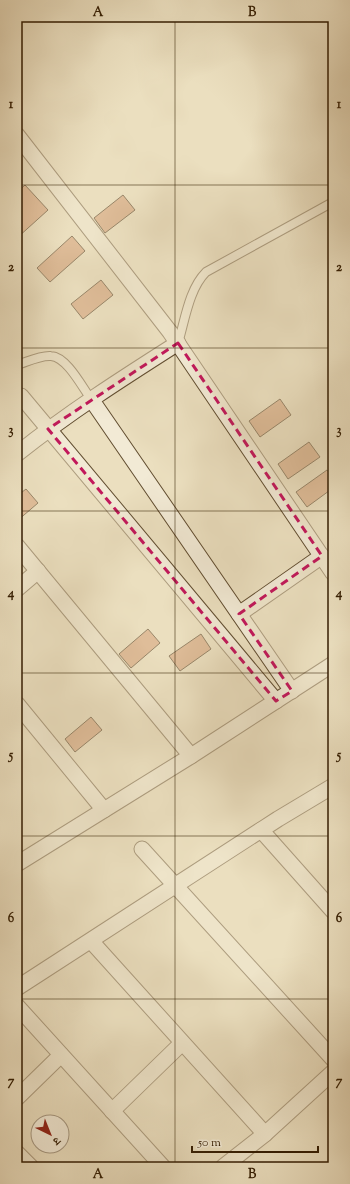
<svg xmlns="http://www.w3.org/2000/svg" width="350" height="1184" viewBox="0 0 350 1184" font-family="'Sorts Mill Goudy','Noto Serif Devanagari',serif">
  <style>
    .building { fill: #d1946b; stroke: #341d02 }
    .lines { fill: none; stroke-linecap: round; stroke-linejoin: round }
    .service-casing { stroke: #624e31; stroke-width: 10 }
    .minor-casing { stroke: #624e31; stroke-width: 17 }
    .service { stroke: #f2ead5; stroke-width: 8 }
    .minor { stroke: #f2ead5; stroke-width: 15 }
    .marked { fill: none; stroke: #c2185b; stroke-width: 3; stroke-dasharray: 8 5; stroke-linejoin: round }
    .grid { fill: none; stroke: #341d02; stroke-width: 1; stroke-opacity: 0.55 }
    .neatline { fill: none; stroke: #341d02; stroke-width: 1.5 }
    .grid-label { font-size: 13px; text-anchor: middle; font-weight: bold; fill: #341d02 }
  </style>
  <rect width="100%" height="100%" fill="#ebdfbf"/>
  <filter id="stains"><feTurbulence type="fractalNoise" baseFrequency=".005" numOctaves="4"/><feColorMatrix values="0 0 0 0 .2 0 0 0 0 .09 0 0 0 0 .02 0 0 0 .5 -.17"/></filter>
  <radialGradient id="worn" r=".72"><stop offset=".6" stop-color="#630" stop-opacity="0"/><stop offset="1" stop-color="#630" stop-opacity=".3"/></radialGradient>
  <g class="building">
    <polygon points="25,185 48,210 17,238 17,192"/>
    <polygon points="123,195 135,210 105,233 94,218"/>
    <polygon points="72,236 85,251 50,282 37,268"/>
    <polygon points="101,280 113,295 83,319 71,304"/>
    <polygon points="280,399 291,415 260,437 249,421"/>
    <polygon points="309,442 320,457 288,479 278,464"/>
    <polygon points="327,470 333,478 333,488 307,507 296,492"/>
    <polygon points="26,489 38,503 17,521 17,496"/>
    <polygon points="148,629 160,643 131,668 119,654"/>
    <polygon points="201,634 211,649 180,671 169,656"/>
    <polygon points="91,717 102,730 75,752 65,739"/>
  </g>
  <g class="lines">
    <g class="service-casing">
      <g id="service">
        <path d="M178 343C185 320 189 289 206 272L333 202"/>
        <path d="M17 365C27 362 40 355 51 356 67 357 82 387 91 399"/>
      </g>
    </g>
    <g class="minor-casing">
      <g id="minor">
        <polyline points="17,135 170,332 333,573"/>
        <polyline points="21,396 276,701"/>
        <polyline points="91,399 292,691"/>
        <path d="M17 454C68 413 123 378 178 343"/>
        <polyline points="17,546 191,756"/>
        <polyline points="17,589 38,571"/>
        <polyline points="239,614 322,556"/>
        <polyline points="17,704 104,810"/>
        <polyline points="261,830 333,911"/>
        <polyline points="142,849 333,1059"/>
        <polyline points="17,864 191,756 333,664"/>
        <polyline points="91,941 265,1134"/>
        <polyline points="17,988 278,819 333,786"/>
        <polyline points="17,1006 163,1167"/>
        <polyline points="17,1098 61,1055"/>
        <polyline points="112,1111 182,1043"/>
        <polyline points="17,1153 31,1167"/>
        <polyline points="223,1167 265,1134 333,1072"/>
      </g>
    </g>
    <use href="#service" class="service"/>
    <use href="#minor" class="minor"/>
  </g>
  <path d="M0 0H350V1184H0ZM178 343 322 556 239 614 292 691 276 701 48 429Z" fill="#ebdfbf" fill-opacity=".55" fill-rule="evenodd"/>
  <path class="marked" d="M178 343 322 556 239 614 292 691 276 701 48 429Z"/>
  <path class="grid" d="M175 17V1167M17 185H333M17 348H333M17 511H333M17 673H333M17 836H333M17 999H333"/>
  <rect width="350" height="1184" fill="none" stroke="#ebdfbf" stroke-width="44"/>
  <g transform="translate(50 1134) rotate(137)"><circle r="19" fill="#f2ead5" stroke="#a69881"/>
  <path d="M0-3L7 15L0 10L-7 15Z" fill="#8f2418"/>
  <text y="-6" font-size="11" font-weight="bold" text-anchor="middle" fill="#341d02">उ</text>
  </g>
  <path d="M192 1146v6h126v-6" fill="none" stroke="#341d02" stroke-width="2"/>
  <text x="198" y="1146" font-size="12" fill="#341d02" stroke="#f2ead5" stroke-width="3" paint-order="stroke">50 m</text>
  <rect x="22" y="22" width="306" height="1140" class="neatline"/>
  <g class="grid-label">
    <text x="98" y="16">A</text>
    <text x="252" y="16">B</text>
    <text x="11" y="108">1</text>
    <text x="339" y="108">1</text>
    <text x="11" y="271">2</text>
    <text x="339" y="271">2</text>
    <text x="11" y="434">3</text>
    <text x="339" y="434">3</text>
    <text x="11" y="597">4</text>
    <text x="339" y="597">4</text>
    <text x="11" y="759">5</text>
    <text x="339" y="759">5</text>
    <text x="11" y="922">6</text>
    <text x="339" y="922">6</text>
    <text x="11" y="1085">7</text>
    <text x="339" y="1085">7</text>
    <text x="98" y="1178">A</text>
    <text x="252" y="1178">B</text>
  </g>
  <rect width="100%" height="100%" filter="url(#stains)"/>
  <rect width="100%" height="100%" fill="url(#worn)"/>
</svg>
